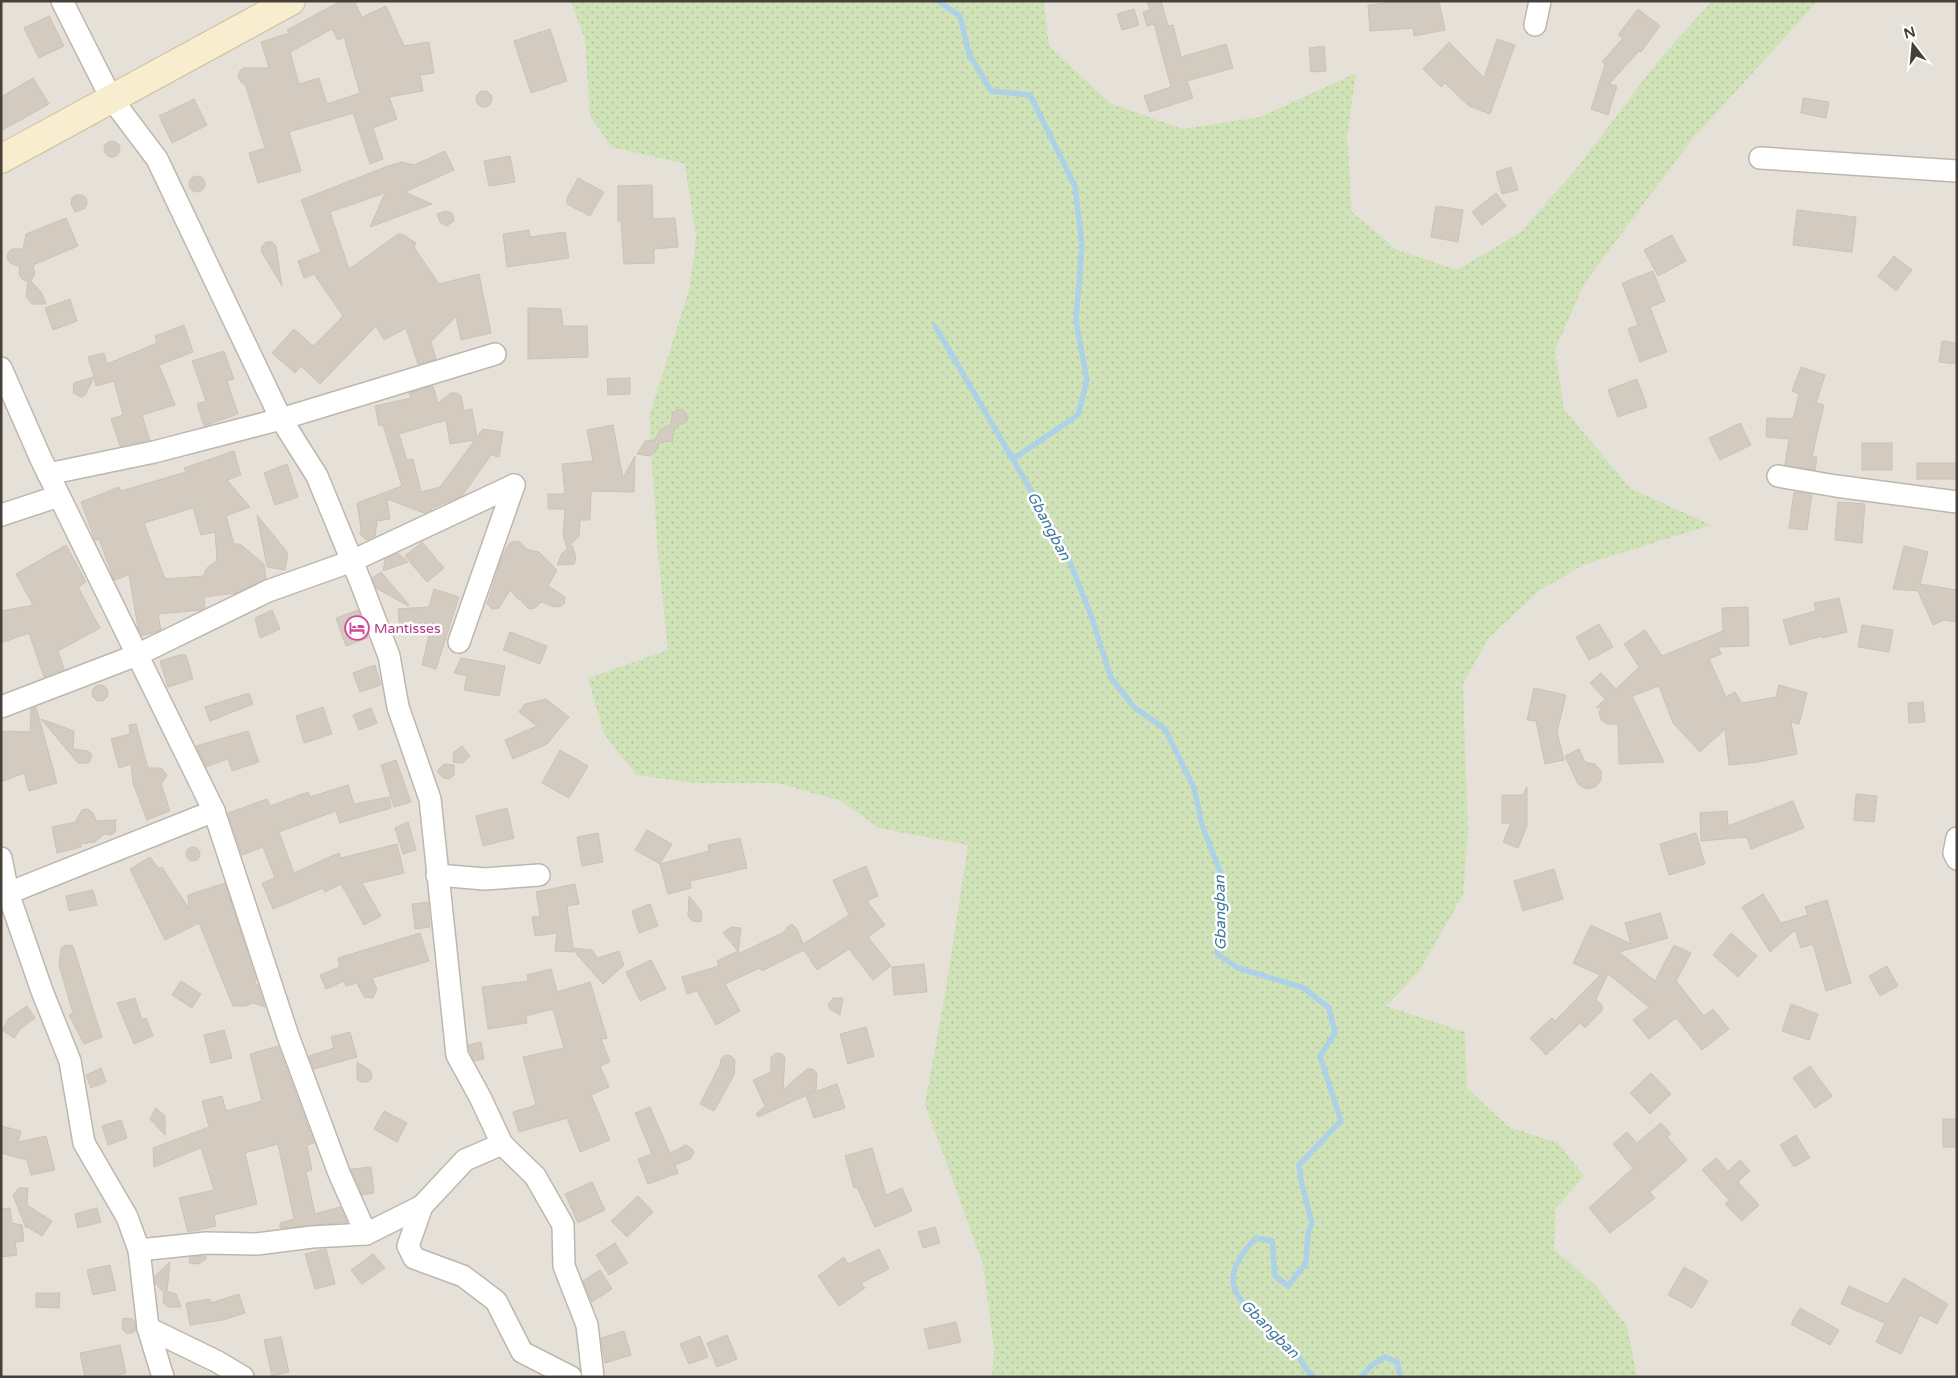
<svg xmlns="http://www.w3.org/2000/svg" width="1958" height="1378" viewBox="0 0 1958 1378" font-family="'Varela Round',sans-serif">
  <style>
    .residential { fill: #e6e1d8 }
    .green { fill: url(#green-dots) }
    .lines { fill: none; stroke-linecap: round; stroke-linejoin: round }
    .stream { stroke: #add2e8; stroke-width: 5.5 }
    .building { fill: #d3cbc0; stroke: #cdc2b4; fill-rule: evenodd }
    .street-casing { stroke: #bdb7ad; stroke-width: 24 }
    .secondary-casing { stroke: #cdbf9e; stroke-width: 30 }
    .street { stroke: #fff; stroke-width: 21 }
    .secondary { stroke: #f8edce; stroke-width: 28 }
    .labels { text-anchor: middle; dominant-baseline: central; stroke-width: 5; stroke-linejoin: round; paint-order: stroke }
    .hotel-label { font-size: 14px; fill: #b23c85; stroke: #fff; text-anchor: start }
    .water-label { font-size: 15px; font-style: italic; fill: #3c789e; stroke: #fff }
  </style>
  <defs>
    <pattern id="green-dots" width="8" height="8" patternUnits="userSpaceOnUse" patternTransform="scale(1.25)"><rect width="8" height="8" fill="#d0e2b7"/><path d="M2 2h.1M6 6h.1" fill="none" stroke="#b4c39e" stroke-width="1.8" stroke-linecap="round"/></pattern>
  </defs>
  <rect width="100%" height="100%" fill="#f3f0e9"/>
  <rect class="residential" x="1" y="1" width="1956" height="1376"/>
  <polygon class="green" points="571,1 1044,1 1049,46 1110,103 1182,129 1260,117 1356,73 1347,136 1352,212 1397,250 1457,270 1521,232 1577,168 1659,60 1712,1 1818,1 1689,143 1584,284 1555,350 1564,409 1630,488 1711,525 1583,565 1539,591 1488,639 1463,684 1468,831 1463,895 1418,973 1386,1006 1465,1032 1467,1088 1509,1127 1558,1143 1584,1176 1556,1208 1554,1249 1595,1285 1627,1326 1637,1377 992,1377 994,1349 983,1264 925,1104 946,989 968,845 879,828 841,801 778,783 693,783 636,775 604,734 588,678 668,650 658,555 649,417 690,287 696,238 685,164 612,147 590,117 585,40"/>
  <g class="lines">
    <g class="stream">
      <polyline points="938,1 960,16 969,54 991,91 1030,95 1075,186 1082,245 1076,321 1087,380 1078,415 1013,459"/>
      <path d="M935 326 1064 547 1092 618 1111 678 1134 707 1165 729 1194 788 1202 825 1221 874 1217 954 1238 968 1304 988 1329 1008 1335 1033 1320 1056 1341 1121 1299 1165 1302 1185 1312 1223 1308 1233 1306 1263 1288 1286 1275 1276 1272 1241 1256 1238C1207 1288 1246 1304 1282 1338 1287 1343 1293 1349 1298 1355 1303 1363 1306 1372 1314 1377"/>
      <polyline points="1361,1377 1372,1365 1385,1357 1397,1362 1400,1377"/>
    </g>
  </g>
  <g class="building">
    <path d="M341 1H354L362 17 386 6 404 46 429 42 434 73 420 75 423 91 389 97 397 119 373 128 383 159 370 164 353 113 289 132 301 171 258 183 249 153 265 148 245 84 241 82 238 77 239 72 243 68H269L261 42 289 33 287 30ZM332 29 338 40 344 37 360 93 327 104 319 78 299 84 290 52Z"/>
    <polygon points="1147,1 1161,1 1168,26 1173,25 1181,57 1226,44 1233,68 1187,81 1193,98 1150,112 1144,96 1171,87 1154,24 1147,26 1143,12 1150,10"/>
    <polygon points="1408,1 1439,1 1445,30 1414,36 1413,28 1370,31 1368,5"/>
    <polygon points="1134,9 1139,25 1122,30 1117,14"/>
    <polygon points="1638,9 1660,26 1641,52 1639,51 1609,84 1617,86 1608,115 1591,109 1605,65 1602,62 1623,38 1618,35"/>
    <polygon points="49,16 64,46 39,58 24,28"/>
    <polygon points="550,29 567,81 531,93 514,41"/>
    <polygon points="1497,39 1515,45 1490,114 1469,106 1445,83 1441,87 1423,69 1449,42 1484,78"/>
    <polygon points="1324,46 1326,71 1311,72 1309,48"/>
    <polygon points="33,78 49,104 1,131 1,97"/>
    <circle cx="484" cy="99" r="8"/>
    <polygon points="1803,98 1829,102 1826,118 1801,113"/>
    <polygon points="194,99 207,125 172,143 159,116"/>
    <circle cx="112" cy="149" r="8"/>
    <polygon points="445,151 454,170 405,192 432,204 370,227 385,193 330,212 349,269 398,234 402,234 416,243 414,247 439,284 479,274 491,333 461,340 456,317 431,342 436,359 418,364 406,328 384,340 376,326 320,384 301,366 295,373 272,353 294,329 313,346 343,316 314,274 304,278 298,261 321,252 301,200 388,166 402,162 414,165"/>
    <polygon points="510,156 515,182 489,186 484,161"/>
    <polygon points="1511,167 1518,190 1502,194 1496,172"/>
    <circle cx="197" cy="184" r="8"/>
    <polygon points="578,178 604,192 590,216 567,204 567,198"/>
    <polygon points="652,185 653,219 675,218 678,247 654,249 654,263 624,264 621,221 618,221 618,186"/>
    <polygon points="1496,193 1506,206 1482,225 1472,212"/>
    <polygon points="76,195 82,195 86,198 87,204 84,209 75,212 71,204 72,198"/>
    <polygon points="1436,206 1463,210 1458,242 1431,237"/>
    <polygon points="1797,210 1856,217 1852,252 1793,245"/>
    <polygon points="445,211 452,213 453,216 454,221 446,226 440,222 437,214"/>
    <polygon points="66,218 78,246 33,265 35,274 31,281 41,292 46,304 32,304 26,297 28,282 22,279 19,274 20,267 10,263 7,258 8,253 12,249 23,249 26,234"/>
    <polygon points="529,230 530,237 565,232 569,258 507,267 503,234"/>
    <polygon points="1672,235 1686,261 1658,276 1644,250"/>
    <polygon points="266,242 272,242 276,246 282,286 261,251 262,246"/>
    <polygon points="1894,256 1912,270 1896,291 1878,276"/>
    <polygon points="1653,271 1665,301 1650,307 1667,352 1640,362 1628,329 1638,325 1622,283"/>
    <polygon points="70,299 77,321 53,330 45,308"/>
    <polygon points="528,308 561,309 563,326 587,326 588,357 528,359"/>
    <polygon points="184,325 193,352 159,365 175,405 142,415 150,440 120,446 111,419 123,415 114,381 96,386 94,377 85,395 81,397 73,393 74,383 94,377 88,357 104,353 107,364 157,343 155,336"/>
    <polygon points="1942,341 1957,343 1957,364 1939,362"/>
    <polygon points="224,351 234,379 227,381 238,414 204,426 197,404 206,401 192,361"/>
    <polygon points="1801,367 1825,375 1816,403 1824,405 1812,456 1817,457 1815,470 1785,465 1789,439 1766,437 1767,418 1793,419 1799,394 1792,391"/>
    <polygon points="630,378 630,394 608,395 607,379"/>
    <polygon points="1637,379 1647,407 1618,417 1608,390"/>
    <path d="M433 386 438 403 451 393H457L461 396 464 411 472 409 477 437 483 429 503 432 499 457 491 455 462 496 430 509 432 510 424 513 387 499 390 519 377 521 375 536 366 540 360 534 361 528 357 503 402 486 383 425 379 426 375 406 411 398 409 393ZM446 420 450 444 475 440 440 487 421 492 413 459 407 460 399 434Z"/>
    <polygon points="682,409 686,413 687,421 675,427 672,441 660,442 655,452 650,456 637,454 645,441 655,440 660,430 671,424 672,415 676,410"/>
    <polygon points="1740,423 1751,445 1720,460 1709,438"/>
    <polygon points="613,425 623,478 635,456 634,492 591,491 590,520 580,520 579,536 567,548 563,535 565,509 548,509 548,494 565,494 562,464 593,461 587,430"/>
    <rect x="1862" y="443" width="30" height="27"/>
    <path d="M234 451 241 475 227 480 250 507 226 516 234 544H240L264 564 266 579 236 593 204 597 205 608 201 610 158 614 161 630 142 636 138 628 129 575 114 580 99 539 95 540 81 502 119 487 121 491 186 472 184 468ZM193 508 201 535 215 532 217 560 207 568 203 576 165 579 144 523Z"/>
    <rect x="1917" y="463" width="40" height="16"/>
    <polygon points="287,464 298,497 275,505 264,473"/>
    <polygon points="1794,492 1812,494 1807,530 1789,528"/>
    <polygon points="1838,502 1865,504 1862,543 1835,540"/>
    <polygon points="257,515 288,553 285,570 267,567"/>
    <polygon points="514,541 520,542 526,549 539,552 557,570 548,586 565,597 564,604 561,606 555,607 541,602 535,608 529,609 521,601 522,599 519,600 510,590 499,608 492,609 487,604 502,557 509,544"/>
    <polygon points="422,542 444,568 427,582 405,556"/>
    <polygon points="66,545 86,582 78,587 100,628 58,651 64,669 44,677 29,633 1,643 1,611 33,605 16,574"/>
    <polygon points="572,545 576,557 574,564 557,565 562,553"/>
    <polygon points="1904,546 1928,552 1920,584 1957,590 1957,622 1944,620 1933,625 1918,591 1893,589"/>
    <polygon points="398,553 408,562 383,571 385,559"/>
    <polygon points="381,572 409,605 408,606 376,588 372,578"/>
    <polygon points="434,589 459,597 436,669 422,665 430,631 400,633 398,609 429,607"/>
    <polygon points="1839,598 1847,632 1822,638 1822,636 1790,645 1783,620 1816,611 1814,603"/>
    <polygon points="1748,607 1749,646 1718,647 1721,654 1709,659 1726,697 1735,692 1742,703 1776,697 1779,685 1807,693 1799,724 1791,722 1797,754 1758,762 1729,765 1725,729 1700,752 1673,723 1659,686 1632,696 1664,762 1619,764 1618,724 1607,724 1601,720 1599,712 1602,706 1596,708 1605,699 1590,683 1601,673 1616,689 1639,667 1624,644 1645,630 1662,656 1723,631 1722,608"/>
    <polygon points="272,610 280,629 260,638 255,618"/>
    <polygon points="358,610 368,638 346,646 336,618"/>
    <polygon points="1599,624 1613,647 1589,660 1576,637"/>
    <polygon points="1862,625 1893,630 1889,652 1858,647"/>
    <polygon points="510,632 547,646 540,664 503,650"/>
    <polygon points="180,655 186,655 193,679 168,687 160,661"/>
    <polygon points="461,658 505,666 499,696 464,690 467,676 454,673"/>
    <polygon points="375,665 381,685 360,692 353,673"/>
    <circle cx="100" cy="693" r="8"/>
    <polygon points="1534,688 1566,695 1557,732 1564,760 1545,764 1536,721 1527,720"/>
    <polygon points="249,693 253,704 210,721 205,707"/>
    <polygon points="546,699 569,717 547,744 513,759 505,740 537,726 519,712 525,704"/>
    <polygon points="1923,702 1925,722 1909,723 1908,703"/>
    <polygon points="36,707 57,783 29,791 24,773 1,782 1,731 30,732 31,709"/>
    <polygon points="323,707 332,734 304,743 296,716"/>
    <polygon points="371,708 377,723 359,730 353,715"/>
    <polygon points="41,719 74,731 73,749 88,751 92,755 89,763 78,763"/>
    <polygon points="136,724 148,768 161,768 167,775 161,784 170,811 147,820 133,783 131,764 119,768 111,739 130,734 129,725"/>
    <polygon points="248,731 259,762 232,771 228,759 206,767 196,746"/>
    <polygon points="462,746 470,756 463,763 453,762 454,752"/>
    <polygon points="1579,749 1585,762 1595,764 1601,771 1601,780 1595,787 1586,789 1578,784 1565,756"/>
    <polygon points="560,750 588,766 569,798 542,783"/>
    <polygon points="396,760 411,802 394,807 381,765"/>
    <polygon points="444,764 454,765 454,775 449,779 443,778 437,771"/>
    <polygon points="348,785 354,804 389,797 391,808 340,823 336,811 279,832 294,873 339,853 341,858 397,844 404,873 362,883 381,916 364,925 341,884 325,892 323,888 273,909 262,883 275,878 263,847 242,855 228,813 267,799 270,806 308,792 310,797"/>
    <polygon points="1527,787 1527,826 1518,848 1503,842 1511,823 1502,823 1502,795 1523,795"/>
    <polygon points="1856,794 1877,796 1874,822 1854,820"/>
    <polygon points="1793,801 1804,828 1751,849 1747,837 1701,841 1700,813 1727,811 1728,826"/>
    <polygon points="507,808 514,838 483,846 476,816"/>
    <polygon points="88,809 93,813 96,821 117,820 115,822 116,831 111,835 104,834 95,842 80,844 81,847 57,853 52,827 75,822 82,810"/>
    <polygon points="408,822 416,850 403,854 395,828"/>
    <polygon points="647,830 672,844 660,864 635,850"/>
    <polygon points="598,833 603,862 582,866 577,837"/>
    <polygon points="1696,833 1705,864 1669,875 1660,844"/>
    <polygon points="740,838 747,868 690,881 691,888 668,894 660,864 709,851 708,845"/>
    <circle cx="193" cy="854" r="7"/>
    <polygon points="150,857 159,869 162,867 189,909 188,895 225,883 256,980 254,981 258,986 265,1007 253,1003 245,1006 233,1006 199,923 165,940 130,869"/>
    <polygon points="866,866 878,896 867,901 885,925 868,937 891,966 873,980 849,949 817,970 804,950 762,971 760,968 725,984 740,1011 716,1025 697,991 687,994 682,977 719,966 717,961 738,951 723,933 731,927 741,928 738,954 784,932 787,927 792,924 797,929 803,944 849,915 833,880"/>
    <polygon points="1554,869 1563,899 1523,911 1514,881"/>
    <polygon points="575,884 579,904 567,906 573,948 592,950 598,958 619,951 624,965 603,984 573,950 573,952 555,951 557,933 535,936 532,917 540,916 536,892"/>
    <polygon points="93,890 97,905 69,911 66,896"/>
    <polygon points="1763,894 1781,923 1808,915 1805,907 1827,900 1851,983 1826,991 1813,944 1801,948 1795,930 1770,952 1742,907"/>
    <polygon points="689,896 702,912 701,922 692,921 688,916"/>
    <polygon points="428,902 430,927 415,929 412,904"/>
    <polygon points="650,904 658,926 639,933 632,911"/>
    <polygon points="1660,913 1668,938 1619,952 1655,981 1674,945 1691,953 1676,981 1704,1016 1713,1009 1729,1029 1702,1050 1676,1018 1649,1039 1633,1020 1649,1007 1608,974 1596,999 1602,1005 1602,1011 1585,1028 1580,1023 1546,1055 1530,1038 1552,1018 1555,1021 1600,975 1573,963 1591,925 1631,944 1625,923"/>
    <polygon points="420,933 429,961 372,978 377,989 373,998 364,997 357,983 346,986 344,981 326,989 320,975 340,967 338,958"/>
    <polygon points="1731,933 1757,956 1738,977 1713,955"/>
    <polygon points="65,945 73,946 102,1037 84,1044 69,1015 73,1013 59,965 61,949"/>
    <polygon points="651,960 666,989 640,1001 626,972"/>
    <polygon points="924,964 927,992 894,995 892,967"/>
    <polygon points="1887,966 1898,986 1880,996 1869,976"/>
    <polygon points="551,969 557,992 590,982 607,1038 601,1039 610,1062 600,1066 609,1087 591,1095 610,1140 580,1152 567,1118 519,1132 513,1112 536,1105 523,1057 564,1048 553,1009 526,1016 527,1023 488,1029 482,987 528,981 527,975"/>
    <polygon points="181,981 201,994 192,1008 172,995"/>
    <polygon points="135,998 142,1020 146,1018 153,1036 134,1044 117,1003"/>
    <polygon points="833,998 843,998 840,1015 830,1009 828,1005"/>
    <polygon points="1791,1004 1818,1014 1809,1040 1782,1031"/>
    <polygon points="27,1006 35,1018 20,1029 14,1038 2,1030 9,1018"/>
    <polygon points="866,1027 874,1056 848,1064 840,1034"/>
    <polygon points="224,1030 232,1058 211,1063 204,1035"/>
    <polygon points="350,1032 357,1057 314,1069 309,1056 334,1048 331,1037"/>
    <polygon points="481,1042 484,1059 474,1061 468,1045"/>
    <polygon points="278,1046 314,1143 307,1145 312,1170 306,1172 315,1214 340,1207 347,1222 280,1228 280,1223 294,1219 278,1144 245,1153 257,1204 214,1215 216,1226 188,1232 179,1198 214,1190 201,1148 154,1167 153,1148 209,1127 202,1101 222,1096 226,1111 262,1101 250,1054"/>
    <polygon points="776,1053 782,1054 785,1058 783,1090 807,1069 813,1069 817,1074 816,1091 758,1117 756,1114 765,1106 753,1080 771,1072 771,1057"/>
    <polygon points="725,1055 731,1056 735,1060 734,1075 714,1111 700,1104 720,1065 721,1059"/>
    <polygon points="357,1062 371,1071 372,1078 368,1082 362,1082 357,1079"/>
    <polygon points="1810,1066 1832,1096 1815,1108 1793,1078"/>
    <polygon points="101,1068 106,1082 91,1088 86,1075"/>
    <polygon points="1651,1073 1671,1094 1650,1114 1630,1093"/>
    <polygon points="837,1084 845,1108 814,1118 806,1095"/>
    <polygon points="650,1107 670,1153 686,1145 692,1149 694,1153 690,1159 675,1165 678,1173 648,1184 638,1159 652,1154 635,1113"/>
    <polygon points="156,1108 165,1116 165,1135 150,1119"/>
    <polygon points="384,1111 407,1123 397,1142 374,1129"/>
    <rect x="1943" y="1119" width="14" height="28"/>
    <polygon points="121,1120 127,1138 108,1145 102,1126"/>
    <polygon points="1661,1123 1671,1134 1667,1137 1687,1160 1650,1192 1655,1198 1610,1233 1589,1208 1633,1168 1613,1144 1627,1132 1637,1143"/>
    <polygon points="1,1126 21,1131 18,1142 46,1136 55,1170 31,1175 27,1160 1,1153"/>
    <polygon points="1796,1135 1810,1158 1794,1167 1780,1145"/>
    <polygon points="872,1148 886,1195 902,1188 912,1211 875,1227 857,1187 854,1188 845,1156"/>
    <polygon points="1716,1158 1728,1171 1740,1160 1750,1171 1738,1182 1759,1205 1742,1221 1725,1204 1729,1200 1702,1170"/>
    <polygon points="371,1167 374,1193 362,1195 351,1169"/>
    <polygon points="592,1182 605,1210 578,1223 565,1194"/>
    <polygon points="19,1188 28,1188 27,1205 52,1221 42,1236 26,1226 26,1228 13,1195"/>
    <polygon points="638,1196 653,1212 627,1237 611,1221"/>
    <polygon points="10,1208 12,1223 22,1225 24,1241 15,1242 17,1255 1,1257 1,1209"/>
    <polygon points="97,1208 101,1222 78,1228 75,1214"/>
    <polygon points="935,1227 940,1243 923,1248 918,1232"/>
    <polygon points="615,1243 628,1263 609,1275 596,1255"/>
    <polygon points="326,1249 335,1284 315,1289 305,1254"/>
    <polygon points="879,1249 889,1269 861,1283 865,1288 839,1306 818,1276 844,1257 848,1264"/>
    <polygon points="373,1254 385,1268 362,1284 351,1270"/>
    <polygon points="205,1256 207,1258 199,1264 189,1263 190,1257"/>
    <polygon points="170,1262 167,1291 176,1294 181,1307 168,1307 163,1302 164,1293 155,1283 155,1276"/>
    <polygon points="110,1265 116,1290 93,1295 87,1270"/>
    <polygon points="1684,1267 1708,1281 1692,1308 1668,1295"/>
    <polygon points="600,1270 612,1289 592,1302 583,1281"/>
    <polygon points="1904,1278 1948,1304 1937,1324 1920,1315 1901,1354 1876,1342 1885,1323 1841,1304 1849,1286 1888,1304"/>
    <polygon points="36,1293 60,1293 59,1308 36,1307"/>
    <polygon points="239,1294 245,1313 223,1320 190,1325 186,1303 210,1299 211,1303"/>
    <polygon points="1800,1308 1839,1330 1830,1345 1791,1324"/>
    <polygon points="123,1318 133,1319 135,1322 136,1330 132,1333 126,1333 122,1329"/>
    <polygon points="956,1322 961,1342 929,1349 924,1329"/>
    <polygon points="624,1331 631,1355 605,1363 601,1338"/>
    <polygon points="727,1335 737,1359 717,1367 707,1343"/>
    <polygon points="700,1336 708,1357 689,1364 680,1344"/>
    <polygon points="281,1337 289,1372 272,1376 264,1340"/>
    <polygon points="120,1345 126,1373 110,1377 85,1377 80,1353"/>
  </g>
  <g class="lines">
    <g class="street-casing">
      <g id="street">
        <polyline points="62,1 111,98 157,159 281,419 317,476 361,583 389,656 398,707 430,799 457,1055 480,1097 502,1144 465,1160 422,1206 366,1234 312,1237 257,1244 206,1243 139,1250"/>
        <polyline points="1535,25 1540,1"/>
        <polyline points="1760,158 1957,171"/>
        <polyline points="1,368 41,459 214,811 288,1036 339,1173 366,1234"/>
        <polyline points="48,474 154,452 281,419 495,354"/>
        <polyline points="1778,476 1836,486 1957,502"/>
        <polyline points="1,515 59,496"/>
        <polyline points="459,642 514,485"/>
        <polyline points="1,707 137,655 268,591 352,561 514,485"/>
        <polyline points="1957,838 1954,853 1957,859"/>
        <polyline points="1,858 8,893 42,991 70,1061 84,1143 127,1217 139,1250 148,1328 163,1377"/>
        <polyline points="437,875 485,879 539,875"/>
        <polyline points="1,896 214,811"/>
        <polyline points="502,1144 535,1176 563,1225 564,1266 587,1325 593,1377"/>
        <polyline points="422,1206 408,1246 414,1258 463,1276 496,1301 522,1352 571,1377"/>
        <polyline points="148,1328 218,1362 243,1377"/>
      </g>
    </g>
    <g class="secondary-casing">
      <polyline id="secondary" points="1,159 291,1"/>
    </g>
    <use href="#street" class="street"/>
    <use href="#secondary" class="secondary"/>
  </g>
  <defs>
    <g id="hotel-ring" transform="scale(1.25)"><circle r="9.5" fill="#fff" stroke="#d1479c" stroke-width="1.5"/><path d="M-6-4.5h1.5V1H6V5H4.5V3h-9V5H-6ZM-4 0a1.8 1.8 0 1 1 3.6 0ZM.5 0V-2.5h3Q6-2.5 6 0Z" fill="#d1479c"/></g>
  </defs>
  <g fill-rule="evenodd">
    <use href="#hotel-ring" x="357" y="628"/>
  </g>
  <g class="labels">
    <g class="hotel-label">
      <text x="374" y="628">Mantisses</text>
    </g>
    <g class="water-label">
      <text transform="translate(1049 526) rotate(62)">Gbangban</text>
      <text transform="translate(1220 913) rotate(-91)">Gbangban</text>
      <text transform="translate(1270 1329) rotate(45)">Gbangban</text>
    </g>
  </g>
  <rect width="1958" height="1378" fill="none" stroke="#464038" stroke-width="5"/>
  <g transform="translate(1913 45) rotate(344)" stroke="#ffffff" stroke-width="4" paint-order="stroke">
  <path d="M0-4L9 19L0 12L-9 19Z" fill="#464038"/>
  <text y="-8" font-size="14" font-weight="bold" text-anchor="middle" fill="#464038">N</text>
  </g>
</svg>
